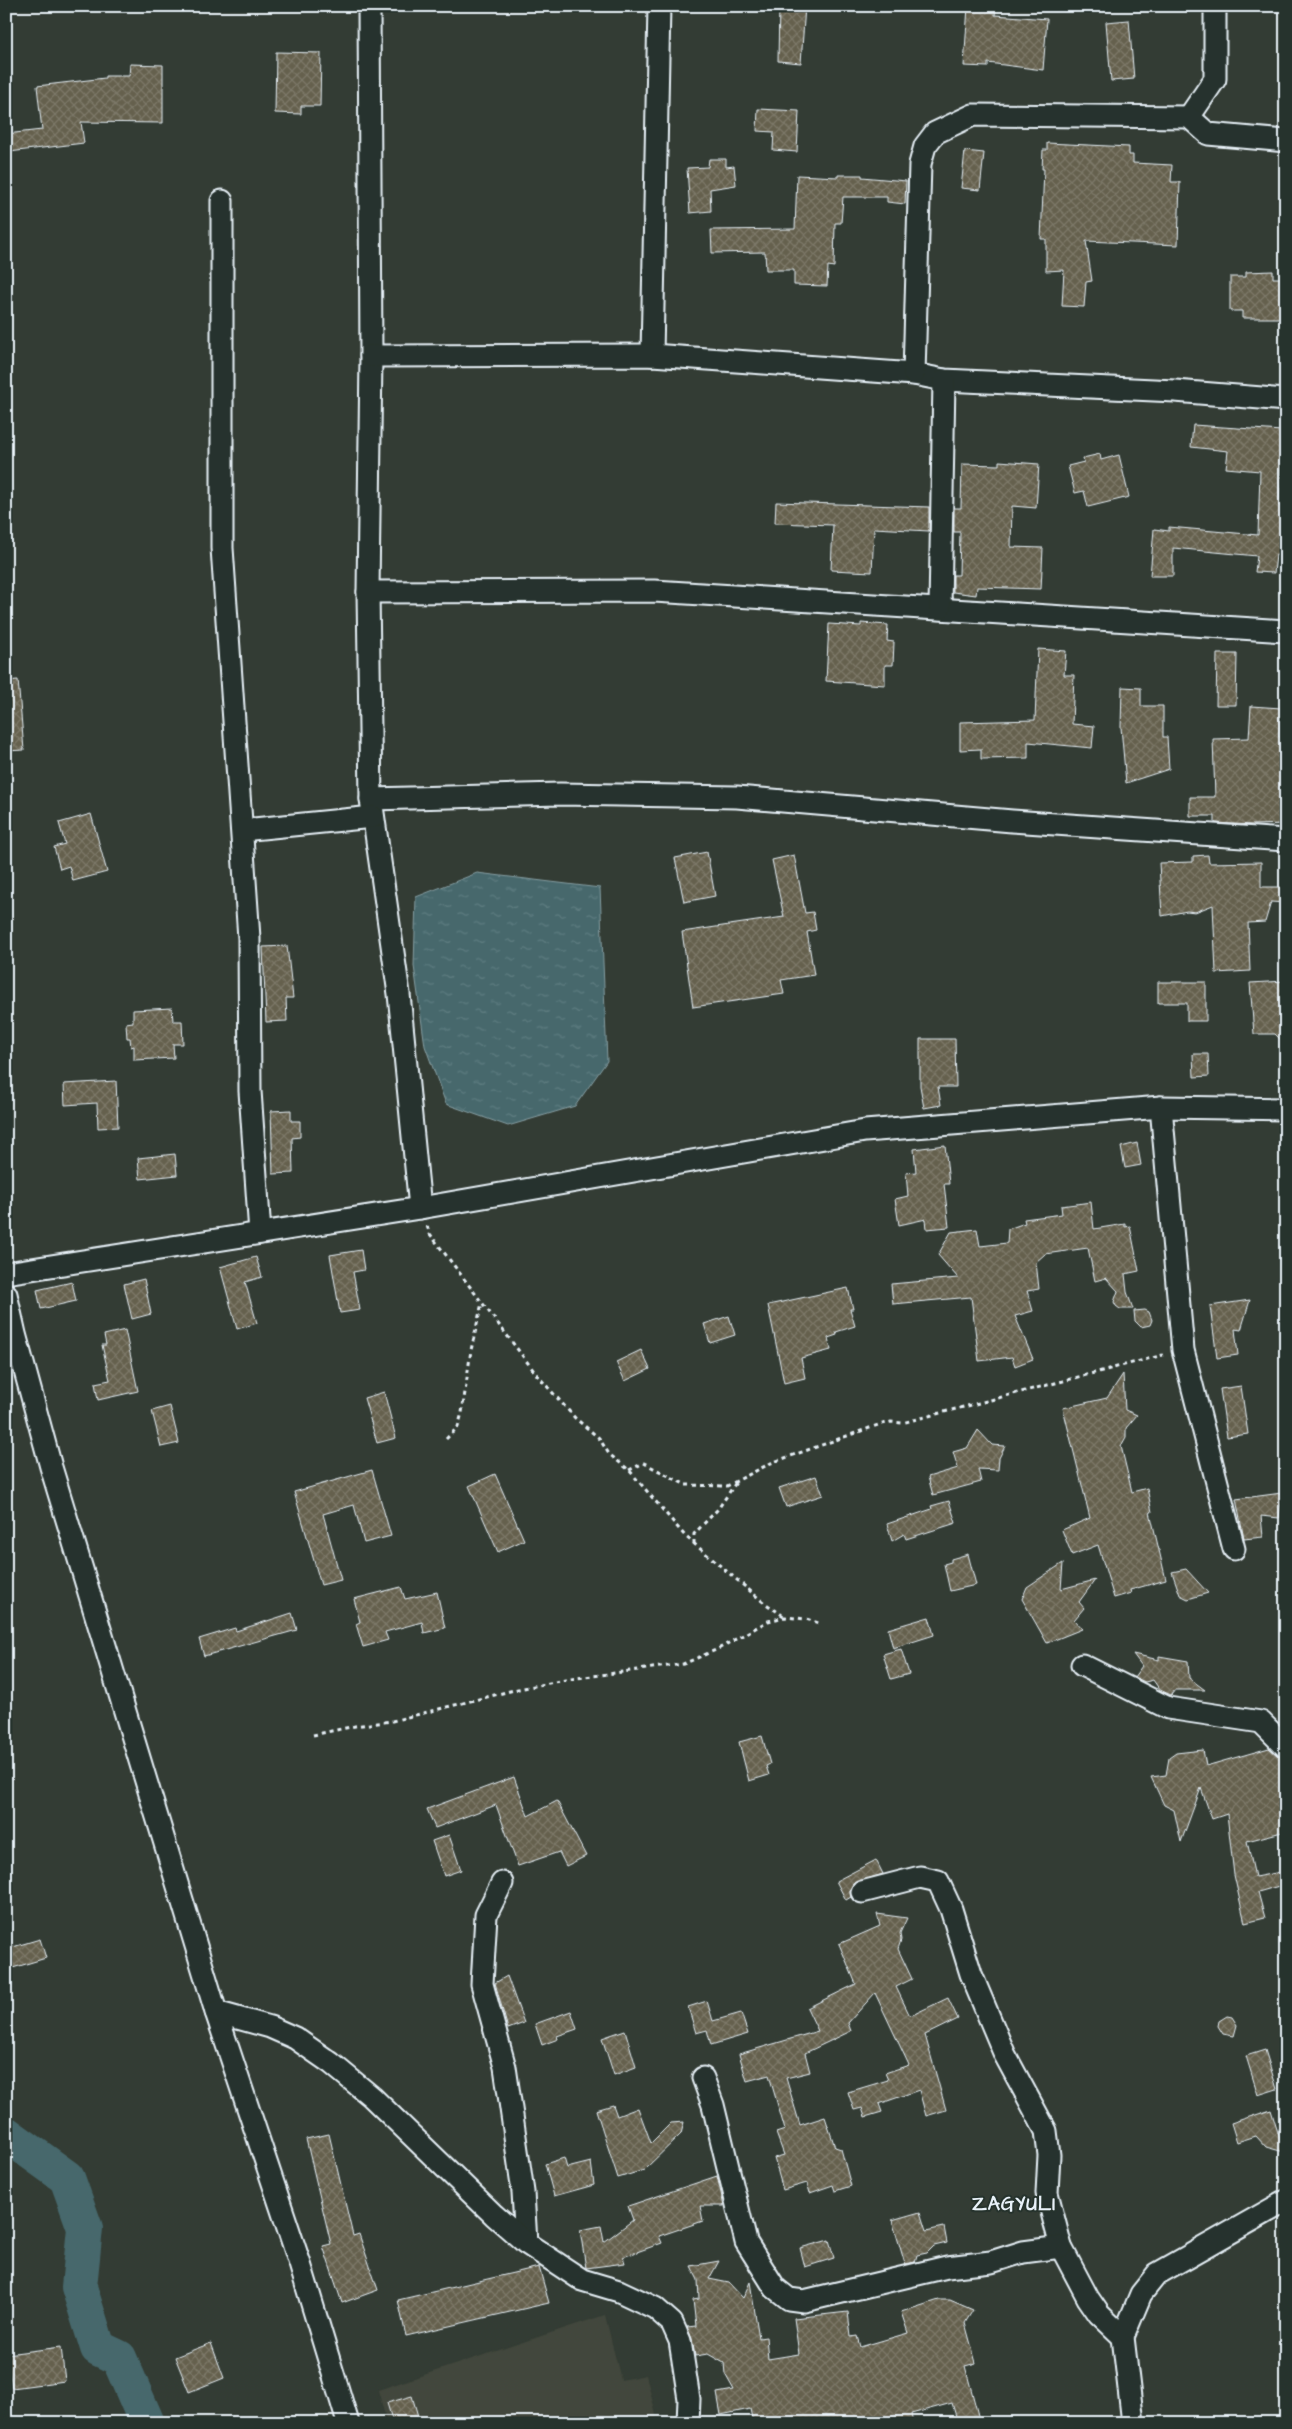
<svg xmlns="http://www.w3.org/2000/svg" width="1292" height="2429" viewBox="0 0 1292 2429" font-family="'Architects Daughter',sans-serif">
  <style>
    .built { fill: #42473c }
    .water { fill: url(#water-ripples); stroke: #879fa4 }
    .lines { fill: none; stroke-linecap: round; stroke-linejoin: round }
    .river { stroke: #46686c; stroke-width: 36 }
    .building { fill: url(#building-cross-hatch); stroke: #e8f1f8 }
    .street-casing { stroke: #e8f1f8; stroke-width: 25 }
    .path { stroke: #e8f1f8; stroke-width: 3; stroke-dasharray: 4 4; stroke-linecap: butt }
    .street { stroke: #26332d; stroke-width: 21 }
    .labels { text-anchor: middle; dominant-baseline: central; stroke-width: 4; stroke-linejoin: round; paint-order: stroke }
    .district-label { font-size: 19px; font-weight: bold; letter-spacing: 1px; fill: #e8f1f8; stroke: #26332d }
  </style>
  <defs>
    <pattern id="water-ripples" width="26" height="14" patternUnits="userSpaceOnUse" patternTransform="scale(1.25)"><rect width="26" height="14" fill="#46686c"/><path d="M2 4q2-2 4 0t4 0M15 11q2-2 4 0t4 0" fill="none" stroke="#617e82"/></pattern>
    <pattern id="building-cross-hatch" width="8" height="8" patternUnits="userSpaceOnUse" patternTransform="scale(1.25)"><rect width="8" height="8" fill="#65614e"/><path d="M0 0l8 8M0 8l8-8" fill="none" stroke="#7b7868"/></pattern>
  </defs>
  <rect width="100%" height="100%" fill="#333c34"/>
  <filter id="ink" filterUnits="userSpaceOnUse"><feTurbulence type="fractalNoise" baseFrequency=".02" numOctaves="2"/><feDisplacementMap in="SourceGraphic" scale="10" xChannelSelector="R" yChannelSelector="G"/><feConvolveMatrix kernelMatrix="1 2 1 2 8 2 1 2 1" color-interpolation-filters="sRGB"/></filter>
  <g filter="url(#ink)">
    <polygon class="built" points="605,2315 621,2380 646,2375 658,2423 387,2423 378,2390"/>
    <polygon class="water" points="477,873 600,888 607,1061 575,1106 508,1126 446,1104 425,1046 414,966 416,897"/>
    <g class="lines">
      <polyline class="river" points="6,2134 67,2178 85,2228 79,2287 98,2348 119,2358 147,2423"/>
    </g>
    <g class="building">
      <polygon points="779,6 805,6 801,63 778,61"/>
      <polygon points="968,6 996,6 995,15 1047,19 1043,70 988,63 988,67 964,66"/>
      <polygon points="1129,20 1134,79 1111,81 1106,22"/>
      <polygon points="276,52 321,53 320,106 301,106 301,114 275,113"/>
      <polygon points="130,64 163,65 163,123 81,122 84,143 9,152 6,134 42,130 37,86 105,78 105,76 129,76"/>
      <polygon points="758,109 799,111 797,152 773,150 774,132 757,131"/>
      <polygon points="1047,143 1129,147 1129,155 1133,155 1133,163 1172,165 1171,182 1180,182 1178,245 1086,241 1092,281 1086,282 1084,307 1062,306 1064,270 1046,271 1046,239 1041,239 1044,169 1042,169 1043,150 1047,150"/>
      <polygon points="965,151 984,153 980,190 961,188"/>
      <polygon points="709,159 726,159 726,167 734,166 736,185 710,189 711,211 690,213 687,168 708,167"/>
      <polygon points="797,175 838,177 838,175 862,175 862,177 906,181 905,204 887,202 887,197 843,197 841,223 835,223 834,267 828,266 827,286 794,285 794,270 766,270 765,252 712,253 711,230 795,229"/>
      <polygon points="1273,271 1273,278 1286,278 1286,318 1242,318 1242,311 1230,311 1230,277 1246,277 1246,272"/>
      <polygon points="1193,425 1282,431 1279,506 1286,507 1286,556 1276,555 1274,573 1255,572 1257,556 1173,548 1173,576 1150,576 1154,529 1169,531 1169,527 1258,535 1260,471 1226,468 1228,451 1191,447"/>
      <polygon points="1100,454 1101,460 1119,455 1129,497 1088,507 1084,491 1075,493 1068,466 1084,462 1083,458"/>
      <polygon points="999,461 1039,464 1036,508 1012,506 1011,547 1043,548 1041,589 977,587 976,595 953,592 953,575 959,575 960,532 954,532 954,508 961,508 962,464 999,465"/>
      <polygon points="776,502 929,507 929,531 874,528 872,572 831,570 833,525 775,523"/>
      <polygon points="861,623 888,625 887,641 894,642 893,665 885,665 885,685 826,681 829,624 861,626"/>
      <polygon points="1038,649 1066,651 1064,675 1074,675 1072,724 1094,726 1092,748 1028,742 1028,758 981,759 981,749 960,750 960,722 1035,720"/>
      <polygon points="1217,654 1237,654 1236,705 1216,705"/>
      <polygon points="18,680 24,750 6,751 6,681"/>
      <polygon points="1122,687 1141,688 1141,706 1163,706 1163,737 1167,737 1169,769 1126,783 1121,727"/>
      <polygon points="1251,706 1281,708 1279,737 1286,737 1286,824 1253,825 1215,823 1215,816 1190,816 1190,797 1215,797 1213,739 1249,738"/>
      <polygon points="91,814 107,872 73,881 69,866 60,869 54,847 65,844 59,823"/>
      <polygon points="707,852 715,896 684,902 675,858"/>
      <polygon points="794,855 805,913 813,912 816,930 807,932 814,975 781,980 784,994 693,1007 682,932 784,917 772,860"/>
      <polygon points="1208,855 1209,863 1261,862 1261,887 1286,887 1286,903 1271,902 1265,922 1248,923 1250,971 1216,973 1213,905 1195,912 1187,911 1162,916 1159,863 1193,862 1193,856"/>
      <polygon points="287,946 293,998 286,998 287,1021 266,1022 263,947"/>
      <polygon points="1286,981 1286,1045 1275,1034 1254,1034 1250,983"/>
      <polygon points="1158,982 1206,982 1206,1021 1187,1021 1187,1003 1158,1003"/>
      <polygon points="172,1008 173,1021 182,1021 183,1044 173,1044 174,1058 134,1060 134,1046 131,1047 130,1038 127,1038 126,1023 133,1022 133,1010"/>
      <polygon points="920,1039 955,1039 956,1087 938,1087 941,1105 924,1108 920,1086"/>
      <polygon points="1193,1054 1208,1054 1209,1076 1194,1077"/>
      <polygon points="116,1081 118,1127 98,1128 97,1103 65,1105 64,1084"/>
      <polygon points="291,1110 291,1121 300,1121 300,1137 292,1138 293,1173 273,1174 271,1111"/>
      <polygon points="1137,1143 1141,1165 1125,1168 1121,1147"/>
      <polygon points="945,1145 949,1184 944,1184 949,1227 927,1229 926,1219 899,1225 895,1199 908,1196 906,1173 916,1172 914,1149"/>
      <polygon points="175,1154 177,1175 140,1179 138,1158"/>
      <polygon points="1091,1202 1094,1229 1125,1224 1125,1227 1130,1226 1139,1271 1125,1274 1127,1292 1133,1309 1120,1309 1116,1306 1114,1302 1118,1291 1106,1278 1095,1281 1088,1248 1045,1254 1036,1262 1039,1289 1027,1291 1033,1311 1015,1316 1033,1359 1015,1366 1012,1357 979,1361 971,1297 893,1304 891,1284 958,1278 938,1255 951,1232 977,1229 980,1246 1007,1243 1008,1229 1025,1223 1024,1219 1062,1214 1061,1206"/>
      <polygon points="361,1250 364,1270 353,1272 360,1310 340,1313 330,1255"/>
      <polygon points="256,1257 262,1277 245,1282 257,1323 237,1329 220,1267"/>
      <polygon points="144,1279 151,1314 132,1319 124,1284"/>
      <polygon points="72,1282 76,1301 41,1309 37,1290"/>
      <polygon points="848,1288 853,1309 850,1309 855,1326 836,1332 837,1335 828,1338 831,1350 801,1358 805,1378 784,1383 768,1305"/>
      <polygon points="1250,1300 1241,1330 1235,1329 1238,1355 1217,1358 1210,1306"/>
      <polygon points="1145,1310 1149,1312 1152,1320 1150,1325 1141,1327 1135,1321 1134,1311"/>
      <polygon points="729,1316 735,1335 710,1343 704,1324"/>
      <polygon points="125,1330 138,1391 98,1400 95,1383 110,1380 102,1345 106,1345 104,1335"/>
      <polygon points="641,1350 650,1369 625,1381 616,1362"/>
      <polygon points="1123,1374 1125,1410 1137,1415 1126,1428 1126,1437 1121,1446 1132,1492 1147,1488 1152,1512 1150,1512 1166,1580 1130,1590 1131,1593 1114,1598 1098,1545 1072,1555 1062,1530 1090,1518 1063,1408 1107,1398"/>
      <polygon points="1241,1386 1248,1434 1227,1437 1220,1389"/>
      <polygon points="384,1392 396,1438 377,1443 364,1398"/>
      <polygon points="170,1406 179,1443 161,1447 152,1411"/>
      <polygon points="978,1430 992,1445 1005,1446 999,1458 998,1470 978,1469 981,1482 933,1495 928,1477 958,1468 953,1452 967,1448"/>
      <polygon points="372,1470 391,1536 364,1543 354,1505 323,1514 341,1580 321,1585 294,1492"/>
      <polygon points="495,1474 524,1540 498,1552 469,1486"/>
      <polygon points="816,1476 823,1495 786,1507 779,1488"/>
      <polygon points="1282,1493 1279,1518 1261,1516 1263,1537 1244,1539 1236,1499"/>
      <polygon points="949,1501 956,1523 906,1539 904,1534 892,1541 887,1524 932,1509 931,1506"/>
      <polygon points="968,1554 976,1585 950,1591 944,1564 951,1562 951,1559"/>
      <polygon points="1063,1563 1061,1589 1095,1580 1079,1602 1084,1608 1074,1620 1082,1629 1047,1643 1022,1599 1027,1587"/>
      <polygon points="1186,1569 1208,1593 1188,1599 1180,1595 1172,1572"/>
      <polygon points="401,1587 405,1599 437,1592 445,1628 424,1633 422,1622 385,1632 388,1640 363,1647 356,1624 360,1622 354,1599"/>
      <polygon points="292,1613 297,1630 204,1656 199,1639 235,1628 236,1631"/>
      <polygon points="929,1617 934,1635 893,1648 888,1629"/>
      <polygon points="901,1649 909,1674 891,1679 883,1654"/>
      <polygon points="1133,1654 1159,1660 1159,1656 1188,1661 1189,1678 1205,1690 1175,1690 1171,1695 1160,1690 1153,1680 1145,1682 1134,1677 1142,1666"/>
      <polygon points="762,1736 770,1764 766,1766 769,1775 749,1781 739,1742"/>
      <polygon points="1269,1748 1278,1756 1285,1759 1286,1763 1286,1831 1247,1841 1255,1877 1286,1871 1286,1884 1258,1892 1265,1918 1245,1923 1234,1875 1227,1814 1212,1819 1201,1788 1181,1842 1174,1810 1164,1805 1151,1777 1166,1775 1169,1758 1176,1753 1203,1750 1206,1766"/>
      <polygon points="514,1777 528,1816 557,1801 586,1856 566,1866 559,1852 518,1866 496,1805 435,1828 427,1809"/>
      <polygon points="449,1835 461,1870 444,1876 432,1841"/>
      <polygon points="876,1860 883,1874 854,1883 850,1889 851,1897 846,1900 836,1881"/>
      <polygon points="877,1914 907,1918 900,1933 901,1940 898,1949 912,1979 896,1987 910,2016 948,1998 958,2019 925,2035 946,2110 926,2116 919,2090 879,2104 882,2112 865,2117 862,2108 854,2110 848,2092 888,2080 885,2073 909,2065 875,1993 848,2023 851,2031 805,2053 810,2072 786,2078 800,2125 825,2117 835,2147 841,2149 851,2186 835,2191 833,2185 810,2193 807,2183 783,2190 774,2158 784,2155 776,2133 785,2130 769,2075 747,2081 739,2054 818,2031 807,2008 856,1984 839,1944 880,1926"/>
      <polygon points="40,1939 46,1958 6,1970 6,1949"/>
      <polygon points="507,1976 524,2023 508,2029 495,1983"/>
      <polygon points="707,2001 713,2021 741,2013 748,2034 711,2045 707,2030 696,2033 688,2007"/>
      <polygon points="571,2011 577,2029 557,2036 558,2039 542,2045 535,2024"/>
      <polygon points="1227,2016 1232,2017 1237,2025 1234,2036 1223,2034 1218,2026 1219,2021"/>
      <polygon points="625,2030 636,2067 614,2075 602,2038"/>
      <polygon points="1265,2050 1277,2089 1258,2095 1246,2056"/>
      <polygon points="613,2105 617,2116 638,2108 651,2143 671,2123 684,2122 681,2134 644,2170 618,2178 596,2110"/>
      <polygon points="1271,2110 1284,2152 1266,2147 1256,2136 1237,2142 1231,2123"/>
      <polygon points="329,2134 353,2236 359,2234 378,2290 342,2303 323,2246 331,2244 306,2139"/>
      <polygon points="564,2158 567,2168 591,2162 594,2185 554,2196 545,2164"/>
      <polygon points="717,2176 724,2206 700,2206 703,2221 659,2236 662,2243 623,2257 625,2263 586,2268 580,2230 601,2226 604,2242 633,2220 628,2206"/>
      <polygon points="920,2212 926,2231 944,2227 947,2243 934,2246 927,2253 917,2255 915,2262 905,2264 892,2220"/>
      <polygon points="829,2240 834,2258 805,2267 800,2248"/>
      <polygon points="719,2261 709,2279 729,2283 743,2298 750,2282 759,2338 766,2337 768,2359 799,2354 794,2318 848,2312 851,2337 857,2336 860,2347 908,2333 901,2312 939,2300 950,2300 973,2310 965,2323 976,2363 965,2366 980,2423 958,2423 952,2403 911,2414 913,2423 753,2423 750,2409 721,2415 717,2393 734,2390 725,2374 724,2363 708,2354 695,2356 692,2339 687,2327 696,2326 693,2300 699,2299 698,2280 691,2266"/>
      <polygon points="539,2267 549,2303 406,2336 398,2300"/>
      <polygon points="211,2343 224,2378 189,2392 175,2357"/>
      <polygon points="61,2347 65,2381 12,2388 7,2354"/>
      <polygon points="412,2396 420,2423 393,2423 387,2403"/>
    </g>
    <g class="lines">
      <g class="street-casing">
        <g id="street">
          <polyline points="369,6 371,356 368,592 371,799 399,994 420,1208"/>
          <polyline points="1189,117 1215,79 1215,6"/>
          <polyline points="222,201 222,548 249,938 250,1091 260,1233"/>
          <polyline points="652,355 659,6"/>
          <polyline points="371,356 652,355 914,374 944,380 1175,391 1286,400"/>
          <polyline points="914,374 920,164 925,146 935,133 973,115 1189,117 1208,134 1286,141"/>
          <polyline points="368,592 654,591 1286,631"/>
          <polyline points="940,608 944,380"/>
          <polyline points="371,799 560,794 737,797 1012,821 1286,840"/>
          <polyline points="243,830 373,817"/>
          <polyline points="1161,1107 1183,1350 1234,1549"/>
          <polyline points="6,1273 420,1208 865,1131 1161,1107 1286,1109"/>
          <polyline points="6,1294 15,1334 51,1467 216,2012 300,2264 348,2423"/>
          <polyline points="1082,1665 1168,1708 1261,1722 1286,1747"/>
          <polyline points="502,1883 486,1915 482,1984 505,2067 523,2192 526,2243"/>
          <polyline points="862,1892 920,1877 938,1881 951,1909 971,1974 1005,2055 1046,2131 1049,2155 1047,2193 1061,2247 1088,2298 1099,2314 1123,2337"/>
          <polyline points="216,2012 270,2027 295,2038 331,2063 372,2097 494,2215 526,2243 582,2280 619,2291 655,2308 672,2323 680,2341 689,2399 688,2423"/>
          <polyline points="703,2078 713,2105 746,2242 775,2288 789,2299 804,2301 947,2267 991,2262 1023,2252 1061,2247"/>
          <polyline points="1133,2423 1123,2337 1141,2294 1157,2274 1286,2201"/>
        </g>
      </g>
      <g class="path">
        <polyline points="427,1226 430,1234 537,1375 575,1418 599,1438 609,1454 629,1470 685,1536 762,1601 785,1617"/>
        <polyline points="446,1439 458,1427 462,1413 471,1350 482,1303"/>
        <polyline points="629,1470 644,1463 686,1485 727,1486 771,1463 878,1425 891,1422 902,1423 1163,1355"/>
        <polyline points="694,1544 694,1534 718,1509 737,1481"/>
        <polyline points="313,1735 355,1726 392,1721 518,1689 570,1679 683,1664 718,1649 768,1621 785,1617 806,1619 822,1624"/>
      </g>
      <use href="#street" class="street"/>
    </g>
  </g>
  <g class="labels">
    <g class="district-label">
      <text x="1014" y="2204">ZAGYULI</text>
    </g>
  </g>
  <rect width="1292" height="2429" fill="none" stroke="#26332d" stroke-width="25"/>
  <rect x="12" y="12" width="1267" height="2404" fill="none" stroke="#e8f1f8" stroke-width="2" filter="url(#ink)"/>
</svg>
